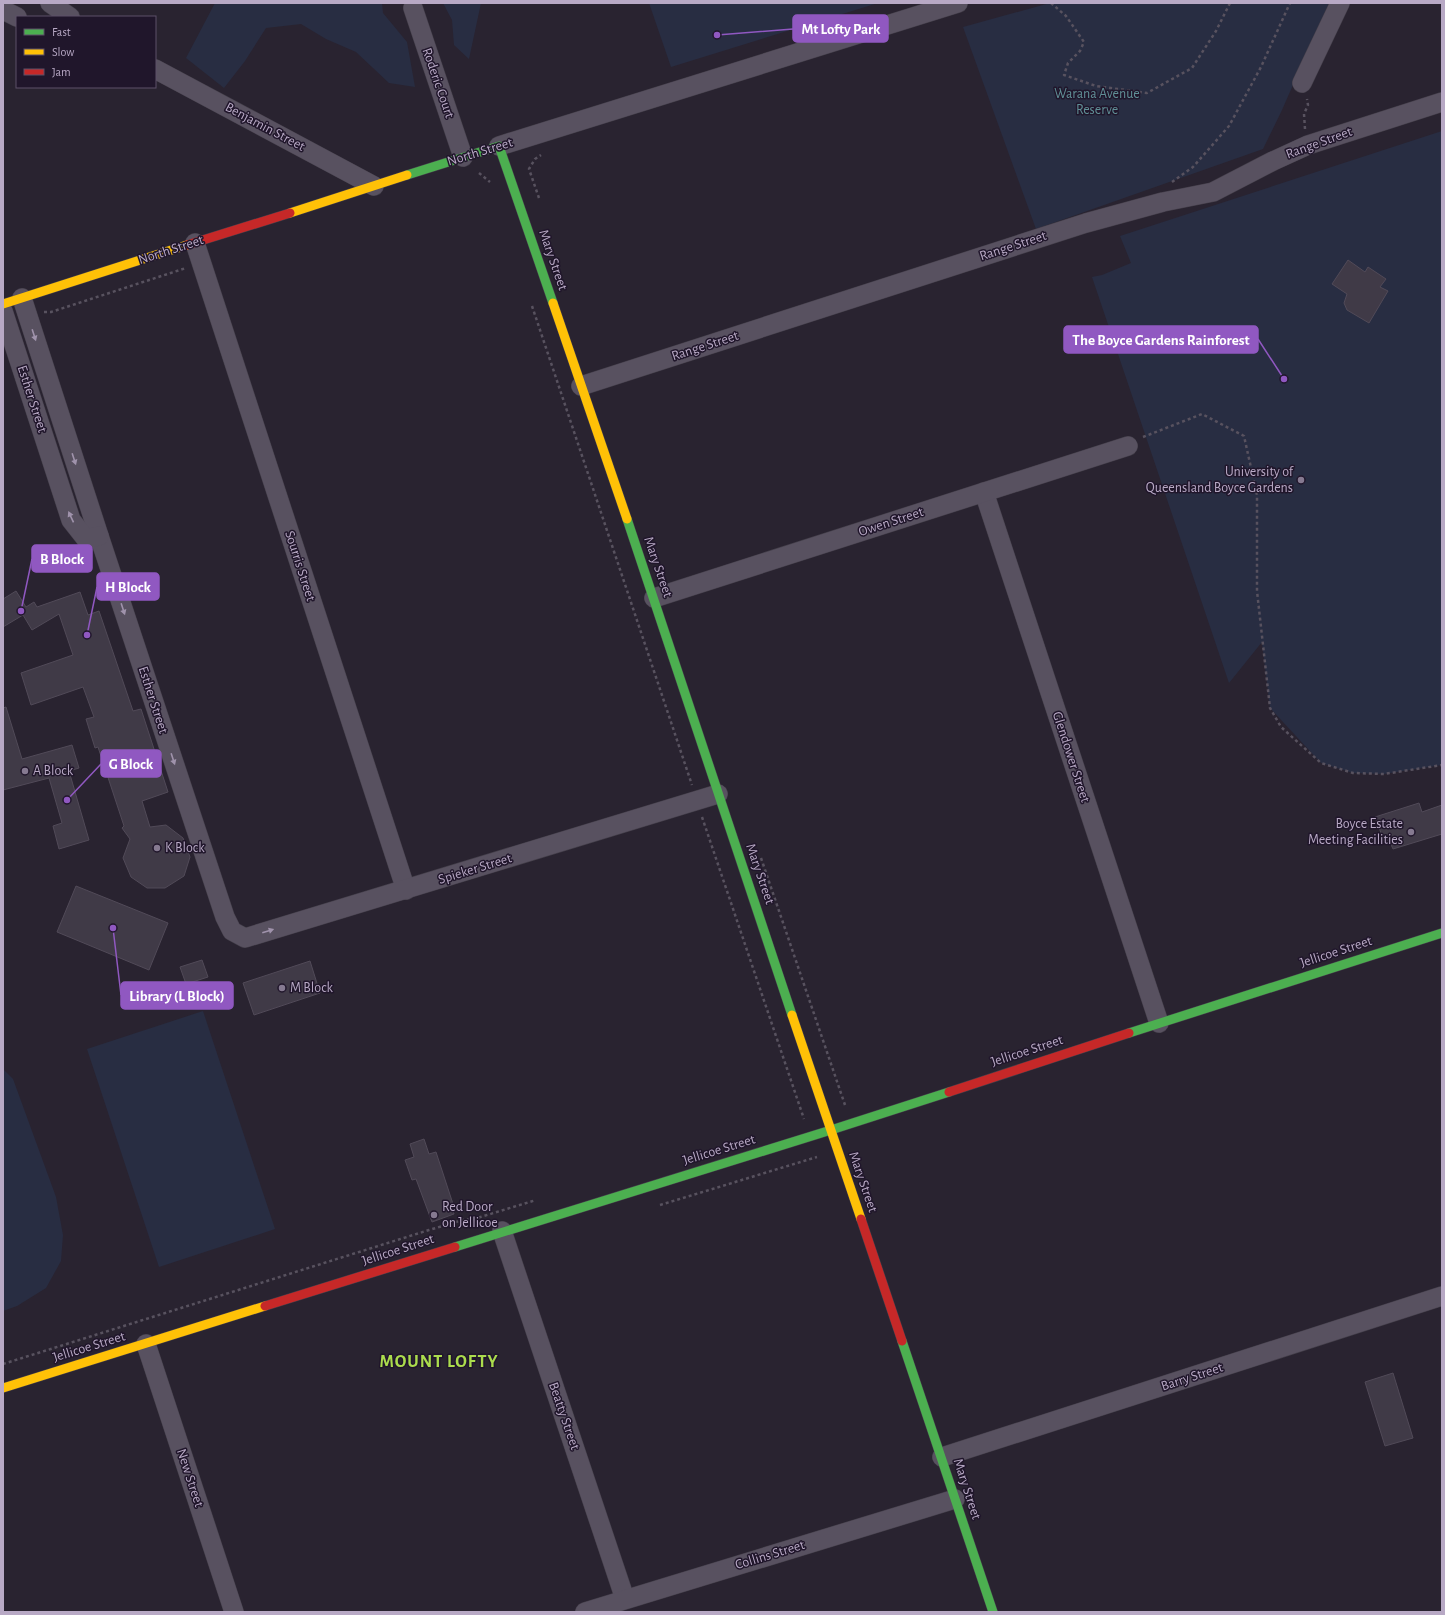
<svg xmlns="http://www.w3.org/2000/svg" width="1445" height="1615" viewBox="0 0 1445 1615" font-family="'Alegreya Sans',sans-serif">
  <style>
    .green { fill: #282d42 }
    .building { fill: #403a47; stroke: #514a58 }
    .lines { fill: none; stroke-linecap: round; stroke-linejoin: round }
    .street-casing { stroke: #443f4a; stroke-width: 20 }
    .fast-casing { stroke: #443f4a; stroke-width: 10 }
    .slow-casing { stroke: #443f4a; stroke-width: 10 }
    .jam-casing { stroke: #443f4a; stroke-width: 10 }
    .path { stroke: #58525f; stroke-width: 2.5; stroke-dasharray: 3 3; stroke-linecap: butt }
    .street { stroke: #585160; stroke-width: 19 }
    .fast { stroke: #4caf50; stroke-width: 9 }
    .slow { stroke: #ffc107; stroke-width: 9 }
    .jam { stroke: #c62828; stroke-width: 9 }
    .oneway { fill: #a093ac }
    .poi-dot { fill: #867a91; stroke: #20162b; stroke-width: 1.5 }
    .labels { text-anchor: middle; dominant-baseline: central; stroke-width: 3; stroke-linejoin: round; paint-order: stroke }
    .street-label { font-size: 14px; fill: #b8a9c5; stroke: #20162b }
    .park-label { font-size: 14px; fill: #608f96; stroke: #20162b }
    .poi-label { font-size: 14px; fill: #b8a9c5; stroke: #20162b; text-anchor: start }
    .district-label { font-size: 18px; font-weight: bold; letter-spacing: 1px; fill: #abdc4d; stroke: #20162b }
    .leader { fill: none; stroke: #9058c1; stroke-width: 1.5 }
    .callout-dot { fill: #9058c1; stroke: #20162b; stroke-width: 1.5 }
    .callout { fill: #9058c1; stroke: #9058c1; stroke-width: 1.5 }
    .callout-label { font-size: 15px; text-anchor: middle; font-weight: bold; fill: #fff }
  </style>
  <rect width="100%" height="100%" fill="#292330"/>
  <g class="green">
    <polygon points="215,3 382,3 383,13 407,42 415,87 389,83 356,52 326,39 301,24 266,28 245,61 224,88 186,58"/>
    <polygon points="443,3 481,3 469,59 454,45 452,20"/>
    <polygon points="649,3 878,3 671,67"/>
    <polygon points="1050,3 1329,3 1282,110 1263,149 1036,229 963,27"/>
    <polygon points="1442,131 1442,765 1384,774 1353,773 1321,763 1270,708 1262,642 1229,683 1092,277 1102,275 1131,263 1120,236"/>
    <polygon points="203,1011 275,1229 159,1267 87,1049"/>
    <polygon points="3,1069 13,1079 56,1197 63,1235 61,1261 46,1288 17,1306 3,1311"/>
  </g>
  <g class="building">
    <polygon points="1348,260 1365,272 1368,267 1386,279 1380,287 1388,291 1369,323 1347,310 1344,303 1347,294 1332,284"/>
    <polygon points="16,591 26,607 34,602 37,607 80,592 88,615 99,611 133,711 141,709 168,792 142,801 150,827 166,825 183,838 190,857 184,876 165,888 147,888 131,877 123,858 130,839 122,828 124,826 98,747 95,748 86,719 94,717 83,687 31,705 21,673 73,655 59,614 32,630 23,615 3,627 3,599"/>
    <polygon points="6,707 22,759 72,745 79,768 69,771 89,840 59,849 53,826 62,823 49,778 3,790 3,708"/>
    <polygon points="1419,803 1422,812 1442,805 1442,834 1393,849 1389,840 1384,841 1375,817"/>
    <polygon points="76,886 168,923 149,970 57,932"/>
    <polygon points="202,960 208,977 186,984 180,967"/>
    <polygon points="310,961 320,993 254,1015 243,983"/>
    <polygon points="424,1139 429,1154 436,1152 454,1207 452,1207 454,1214 432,1222 416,1179 412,1180 405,1160 414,1157 410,1144"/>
    <polygon points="1393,1373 1413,1438 1385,1446 1365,1382"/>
  </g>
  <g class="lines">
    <g class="street-casing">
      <g id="street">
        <polyline points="50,3 70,17"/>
        <polyline points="413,8 463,157"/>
        <polyline points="3,10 17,17"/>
        <polyline points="155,69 374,186"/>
        <polyline points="1302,83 1340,3"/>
        <polyline points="499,146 958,3"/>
        <polyline points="195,243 406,890"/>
        <polyline points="22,298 99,536 225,917 232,931 245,938 718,794"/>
        <polyline points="3,311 71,520 86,539 99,536"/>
        <polyline points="581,386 1086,223 1163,202 1213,192 1273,161 1308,145 1442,102"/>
        <polyline points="984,492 1159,1023"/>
        <polyline points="654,598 1128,446"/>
        <polyline points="502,1231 625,1599"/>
        <polyline points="146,1344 234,1612"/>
        <polyline points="942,1457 1442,1296"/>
        <polyline points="585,1612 955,1499"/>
      </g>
    </g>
    <g class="fast-casing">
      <g id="fast">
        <polyline points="407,175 499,146 553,303"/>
        <polyline points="627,519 792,1015"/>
        <polyline points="1129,1033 1442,933"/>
        <polyline points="455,1247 831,1130 949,1092"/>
        <polyline points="902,1341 993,1612"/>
      </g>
    </g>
    <g class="slow-casing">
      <g id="slow">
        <polyline points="290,213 407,175"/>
        <polyline points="553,303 627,519"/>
        <polyline points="3,304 187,245"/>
        <polyline points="792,1015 861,1219"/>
        <polyline points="3,1388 265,1306"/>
      </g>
    </g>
    <g class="jam-casing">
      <g id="jam">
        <polyline points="187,245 290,213"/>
        <polyline points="949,1092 1129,1033"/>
        <polyline points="861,1219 902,1341"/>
        <polyline points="265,1306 455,1247"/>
      </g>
    </g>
    <g class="path">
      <polyline points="1051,3 1066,16 1084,42 1080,51 1068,63 1064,75 1096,86 1147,93 1192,68 1216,31 1230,3"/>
      <polyline points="1305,129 1304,114 1308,105 1307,99"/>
      <polyline points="479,173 490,182"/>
      <polyline points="1172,182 1193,167 1229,126 1261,67 1290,3"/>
      <polyline points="539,198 529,169 535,159 541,155"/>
      <polyline points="532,306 692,785"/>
      <polyline points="44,312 51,312 186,268"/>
      <polyline points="1143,437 1202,414 1244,436 1257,495 1257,591 1270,708 1281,727 1321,763 1353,773 1384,774 1442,765"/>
      <polyline points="702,817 804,1119"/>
      <polyline points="761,858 845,1105"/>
      <polyline points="660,1205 817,1157"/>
      <polyline points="3,1364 429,1230 463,1220 477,1218 536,1200"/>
    </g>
    <use href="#street" class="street"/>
    <use href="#fast" class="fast"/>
    <use href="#slow" class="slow"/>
    <use href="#jam" class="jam"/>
  </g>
  <defs><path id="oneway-solid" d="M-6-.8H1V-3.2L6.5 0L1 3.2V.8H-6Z"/></defs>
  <g class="oneway">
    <use href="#oneway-solid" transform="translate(34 335) rotate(72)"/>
    <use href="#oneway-solid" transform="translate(74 459) rotate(72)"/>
    <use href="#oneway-solid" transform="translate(71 517) rotate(-115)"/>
    <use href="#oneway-solid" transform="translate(123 609) rotate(72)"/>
    <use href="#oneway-solid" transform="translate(173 759) rotate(72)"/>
    <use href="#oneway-solid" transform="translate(268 931) rotate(-17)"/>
  </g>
  <g class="poi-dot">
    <circle cx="1301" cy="480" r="4"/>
    <circle cx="25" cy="771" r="4"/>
    <circle cx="1411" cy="832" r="4"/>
    <circle cx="157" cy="848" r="4"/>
    <circle cx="282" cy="988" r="4"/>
    <circle cx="434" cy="1215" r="4"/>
  </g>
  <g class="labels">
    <g class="street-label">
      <text transform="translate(438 83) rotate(71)">Roderic Court</text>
      <text transform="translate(265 127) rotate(28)">Benjamin Street</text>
      <text transform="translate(1319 143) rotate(-20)">Range Street</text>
      <text transform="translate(480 152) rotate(-17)">North Street</text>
      <text transform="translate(1013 246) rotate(-18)">Range Street</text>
      <text transform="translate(171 250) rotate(-18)">North Street</text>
      <text transform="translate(553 260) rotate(71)">Mary Street</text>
      <text transform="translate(705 346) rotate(-18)">Range Street</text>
      <text transform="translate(32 399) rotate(72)">Esther Street</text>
      <text transform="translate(891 522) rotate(-18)">Owen Street</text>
      <text transform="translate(300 566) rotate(72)">Sourris Street</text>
      <text transform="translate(658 567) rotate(71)">Mary Street</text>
      <text transform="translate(153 700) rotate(72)">Esther Street</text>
      <text transform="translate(1071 757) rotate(72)">Glendower Street</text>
      <text transform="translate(475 869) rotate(-17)">Spieker Street</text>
      <text transform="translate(760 874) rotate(71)">Mary Street</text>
      <text transform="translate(1336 952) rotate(-18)">Jellicoe Street</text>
      <text transform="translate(1027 1051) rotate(-18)">Jellicoe Street</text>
      <text transform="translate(719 1150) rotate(-17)">Jellicoe Street</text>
      <text transform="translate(863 1182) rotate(71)">Mary Street</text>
      <text transform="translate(398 1250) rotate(-18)">Jellicoe Street</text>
      <text transform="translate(89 1347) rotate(-17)">Jellicoe Street</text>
      <text transform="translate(1192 1377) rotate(-18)">Barry Street</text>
      <text transform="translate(564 1416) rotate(71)">Beatty Street</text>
      <text transform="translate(190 1478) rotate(72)">New Street</text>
      <text transform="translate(967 1489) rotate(72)">Mary Street</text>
      <text transform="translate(770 1555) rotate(-17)">Collins Street</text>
    </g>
    <g class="park-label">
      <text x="1097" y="94">Warana Avenue<tspan x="1097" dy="16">Reserve</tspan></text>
    </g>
    <g class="poi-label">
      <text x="1293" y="472" text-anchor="end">University of<tspan x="1293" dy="16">Queensland Boyce Gardens</tspan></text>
      <text x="33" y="771">A Block</text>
      <text x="1403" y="824" text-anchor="end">Boyce Estate<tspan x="1403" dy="16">Meeting Facilities</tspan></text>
      <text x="165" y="848">K Block</text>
      <text x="290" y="988">M Block</text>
      <text x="442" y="1207">Red Door<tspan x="442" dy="16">on Jellicoe</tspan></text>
    </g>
    <g class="district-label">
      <text x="439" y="1362">MOUNT LOFTY</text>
    </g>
  </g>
  <path class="leader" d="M717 35L793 29M1284 379L1258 339M21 611L32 559M87 635L97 587M67 800L101 764M113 928L121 995"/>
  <g class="callout-dot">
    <circle cx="717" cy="35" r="4"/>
    <circle cx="1284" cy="379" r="4"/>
    <circle cx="21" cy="611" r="4"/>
    <circle cx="87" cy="635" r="4"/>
    <circle cx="67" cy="800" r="4"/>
    <circle cx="113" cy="928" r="4"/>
  </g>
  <g class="callout">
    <rect x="793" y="15" width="95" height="27" rx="4"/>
    <rect x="1064" y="326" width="194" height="27" rx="4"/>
    <rect x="32" y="545" width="60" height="27" rx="4"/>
    <rect x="97" y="573" width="62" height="27" rx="4"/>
    <rect x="101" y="750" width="60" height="27" rx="4"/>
    <rect x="121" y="982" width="112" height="27" rx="4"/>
  </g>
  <g class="callout-label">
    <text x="841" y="34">Mt Lofty Park</text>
    <text x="1161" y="345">The Boyce Gardens Rainforest</text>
    <text x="62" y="564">B Block</text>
    <text x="128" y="592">H Block</text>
    <text x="131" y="769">G Block</text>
    <text x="177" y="1001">Library (L Block)</text>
  </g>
  <rect width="1445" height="1615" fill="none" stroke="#b8a9c5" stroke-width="8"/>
  <rect x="16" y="16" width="140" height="72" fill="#20162b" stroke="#5d5169"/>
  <rect x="24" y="29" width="20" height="6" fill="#4caf50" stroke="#5d5169"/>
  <text x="52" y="36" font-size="12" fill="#b8a9c5">Fast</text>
  <rect x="24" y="49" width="20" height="6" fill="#ffc107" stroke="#5d5169"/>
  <text x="52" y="56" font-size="12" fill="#b8a9c5">Slow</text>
  <rect x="24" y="69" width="20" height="6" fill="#c62828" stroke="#5d5169"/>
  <text x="52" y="76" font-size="12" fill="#b8a9c5">Jam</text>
</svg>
